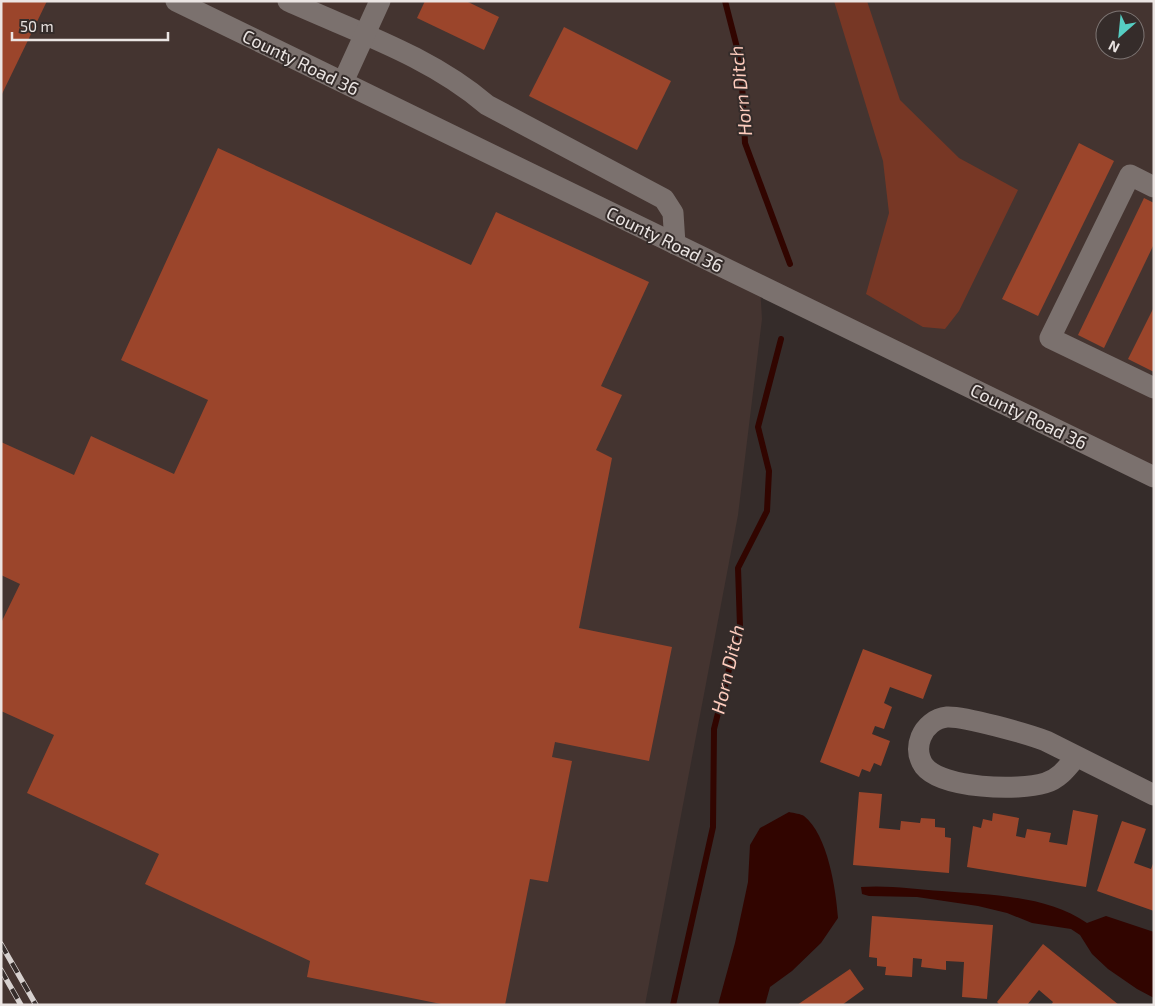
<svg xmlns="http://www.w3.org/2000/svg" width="1155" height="1006" viewBox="0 0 1155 1006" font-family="'Exo 2',sans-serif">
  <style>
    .built { fill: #443430; fill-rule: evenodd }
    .green { fill: #773725 }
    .water { fill: #310500 }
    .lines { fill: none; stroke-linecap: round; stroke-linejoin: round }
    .stream { stroke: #310500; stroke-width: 6 }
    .building { fill: #9b452b }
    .minor { stroke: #7b716e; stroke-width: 21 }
    .rail-casing { stroke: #d7d1cf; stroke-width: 5.5 }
    .rail { stroke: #352c2a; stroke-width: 4; stroke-dasharray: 11; stroke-linecap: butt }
    .labels { text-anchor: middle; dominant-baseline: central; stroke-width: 4; stroke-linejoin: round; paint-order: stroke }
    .street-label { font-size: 18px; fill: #ebe5e3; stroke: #352c2a }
    .water-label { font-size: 19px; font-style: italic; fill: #feccbd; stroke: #352c2a }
  </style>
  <rect width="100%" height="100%" fill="#352c2a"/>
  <path class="built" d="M1 1H1154V477L760 286 762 319 738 515 645 1005H1ZM1105 20H1135V50H1105Z"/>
  <polygon class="green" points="834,1 867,1 900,100 959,158 1018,190 959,311 945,329 923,327 866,294 889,213 883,161"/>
  <g class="water">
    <path d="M789 812C794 813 801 814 804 816 828 835 836 890 838 918L821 943 792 971 770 987 765 1005H718L735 943 748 882 750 845 760 828Z"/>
    <path d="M861 887C887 885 915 889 942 891 990 895 1046 895 1087 923L1106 916 1154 932V998L1137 989 1108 969 1092 954 1080 935 1071 929 1032 923 1007 913 978 906 917 897 869 896 862 894Z"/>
  </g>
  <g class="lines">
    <g class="stream">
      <polyline points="725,1 741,63 745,143 790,264"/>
      <polyline points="673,1005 713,827 714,729 740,626 738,568 767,511 769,471 758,427 781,339"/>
    </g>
  </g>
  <g class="building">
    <polygon points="1,1 47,1 1,96"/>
    <polygon points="425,1 466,1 499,17 484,50 417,18"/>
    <polygon points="564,27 671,81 637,150 529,96"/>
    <polygon points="1079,143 1114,161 1038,316 1002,299"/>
    <polygon points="218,148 471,265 496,212 649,282 601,386 622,395 596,450 612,458 579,628 672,647 649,761 555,742 552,757 572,761 548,882 530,879 505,1005 446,1005 307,977 310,961 145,884 159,854 27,793 54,735 1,711 1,623 20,584 1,575 1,442 74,475 91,436 174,474 208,400 121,360"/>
    <polygon points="1144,198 1154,203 1154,244 1104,348 1078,335"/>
    <polygon points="1154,307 1154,372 1128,359"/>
    <polygon points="863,649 932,675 923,699 890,687 884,703 892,707 884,729 875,726 872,734 890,741 881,766 874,763 870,772 862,769 859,777 820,762"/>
    <polygon points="859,792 882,794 879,828 900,830 901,821 920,823 921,818 935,819 935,827 945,828 945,837 951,838 949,873 853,865"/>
    <polygon points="1073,810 1098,815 1086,887 967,867 973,826 981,828 983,819 992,821 993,813 1019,818 1016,836 1025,838 1027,829 1051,833 1049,842 1067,845"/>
    <polygon points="1122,821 1146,829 1134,863 1151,869 1154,861 1154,911 1097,891"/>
    <polygon points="872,916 993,925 987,999 962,997 964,962 946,961 946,970 921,967 922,959 913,958 912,977 885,975 886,967 877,966 877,958 869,957"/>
    <polygon points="1043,944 1119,1005 1051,1005 1053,1002 1039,990 1027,1005 1000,1005 997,1002"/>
    <polygon points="850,969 864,989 842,1005 797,1005"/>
  </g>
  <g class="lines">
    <g class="minor">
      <polyline points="176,1 1154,477"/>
      <path d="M288 1C356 32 430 56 487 105L664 199 673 213 675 244"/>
      <polyline points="343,82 380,1"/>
      <polyline points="1154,187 1130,175 1050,338 1154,388"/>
      <path d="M1076 757C1067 768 1059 779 1045 783 1019 791 942 789 924 766 918 757 917 747 921 737 925 727 935 718 947 717 964 716 1028 734 1046 741L1154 795"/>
    </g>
    <g class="rail-casing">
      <g id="rail">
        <polyline points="1,944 36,1005"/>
        <polyline points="1,970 21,1005"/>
      </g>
    </g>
    <use href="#rail" class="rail"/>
  </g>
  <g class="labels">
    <g class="street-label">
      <text transform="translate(301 62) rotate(26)">County Road 36</text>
      <text transform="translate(665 239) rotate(26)">County Road 36</text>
      <text transform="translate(1029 416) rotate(26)">County Road 36</text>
    </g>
    <g class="water-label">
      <text transform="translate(740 91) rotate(-96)">Horn Ditch</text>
      <text transform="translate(727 669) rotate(-77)">Horn Ditch</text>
    </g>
  </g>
  <rect width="1155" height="1006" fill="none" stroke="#ebe5e3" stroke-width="5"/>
  <g transform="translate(1120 35) rotate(207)"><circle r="24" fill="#352c2a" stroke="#7e7674"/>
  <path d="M0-4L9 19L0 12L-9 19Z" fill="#56cec3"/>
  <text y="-8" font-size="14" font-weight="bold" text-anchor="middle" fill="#ebe5e3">N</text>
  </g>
  <path d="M12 32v8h156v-8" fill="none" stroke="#ebe5e3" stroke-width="2.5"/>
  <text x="20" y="32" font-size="15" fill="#ebe5e3" stroke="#352c2a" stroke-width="4" paint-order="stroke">50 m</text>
</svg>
